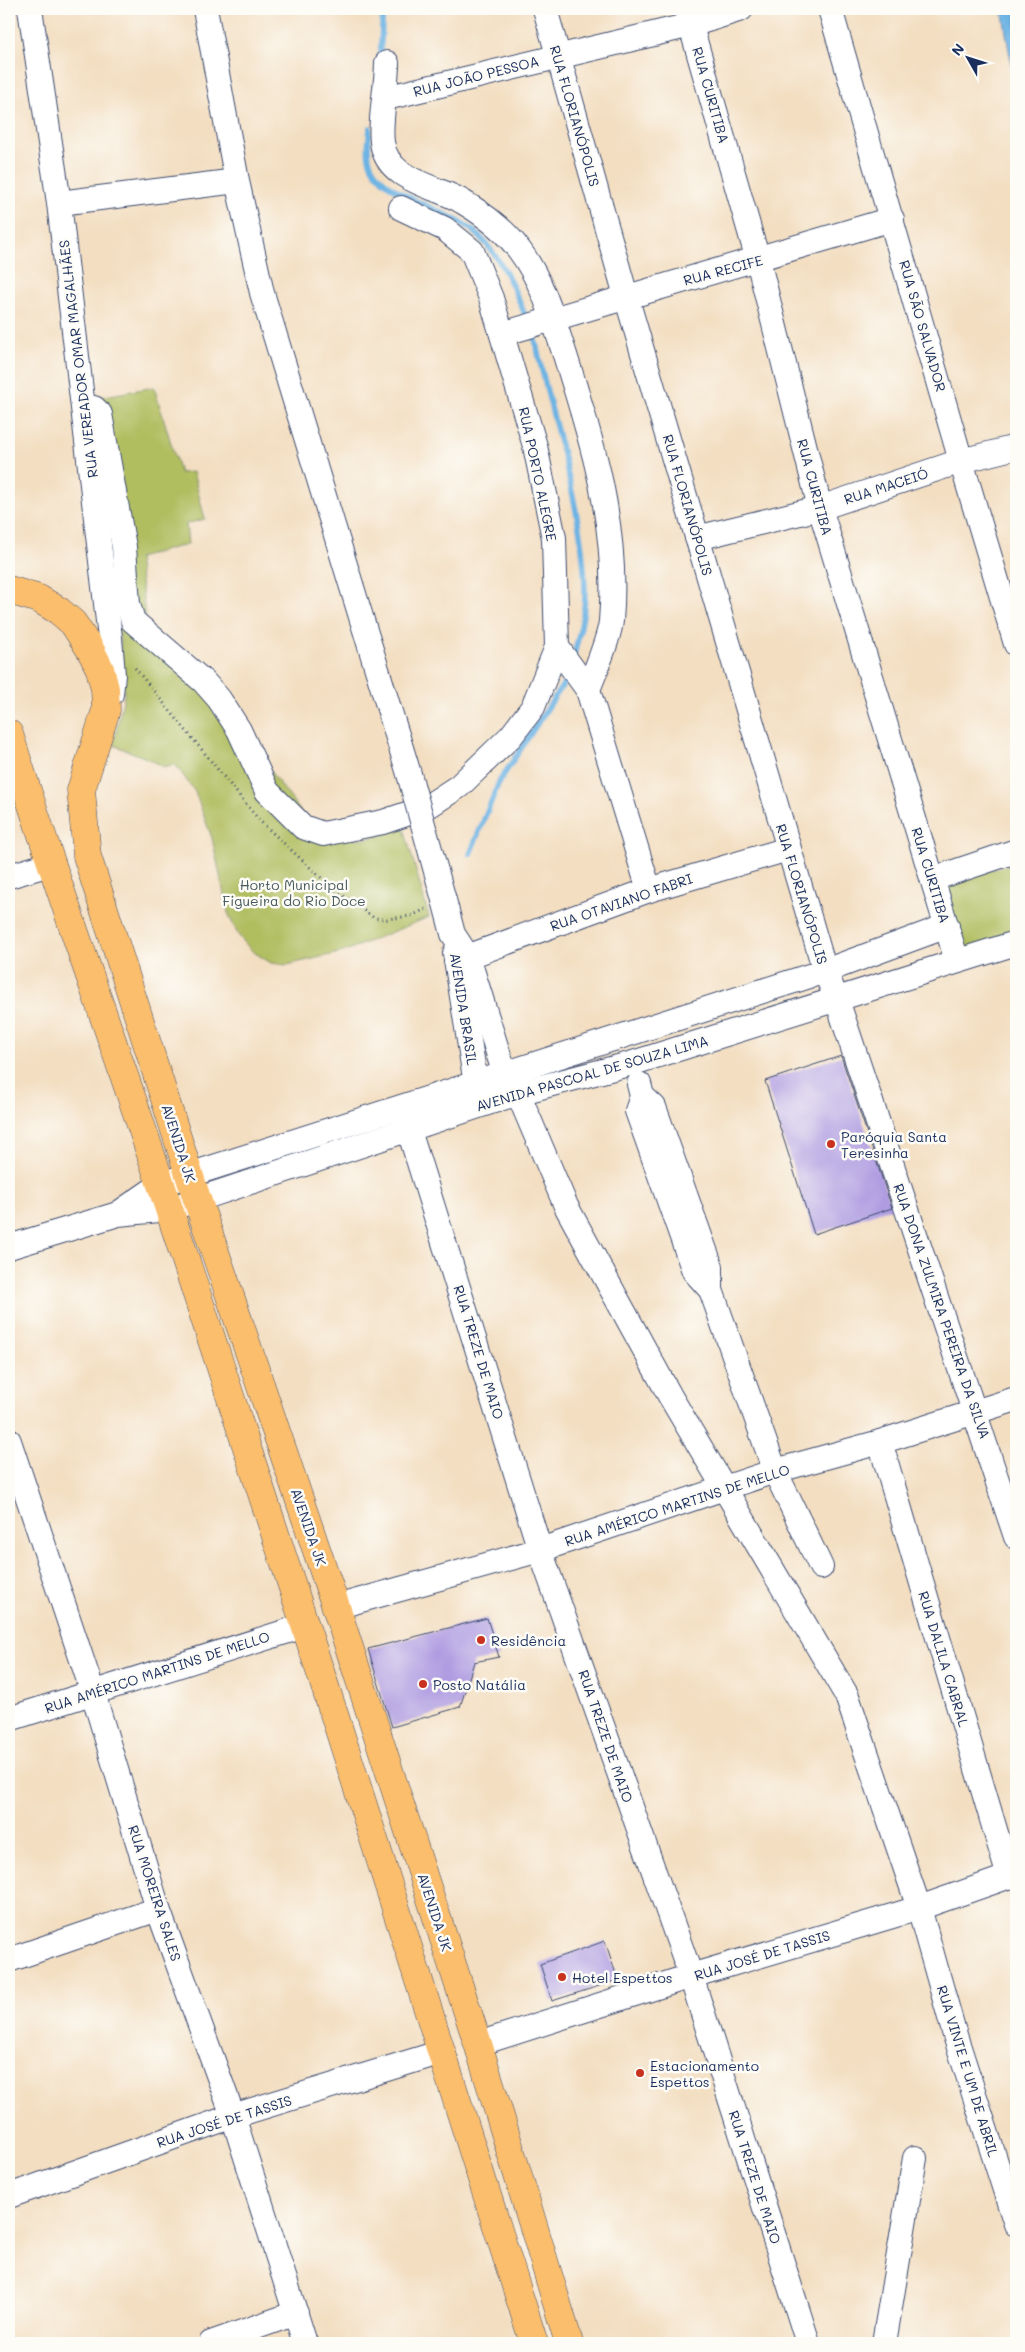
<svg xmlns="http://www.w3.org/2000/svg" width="1025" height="2352" viewBox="0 0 1025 2352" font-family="Mali,sans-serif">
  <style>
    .green { fill: #b1be60; stroke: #66765f }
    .water { fill: #6db4e4; stroke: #4472a1 }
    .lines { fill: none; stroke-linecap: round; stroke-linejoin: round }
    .stream { stroke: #6db4e4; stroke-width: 5.5 }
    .building { fill: #af9ce1 }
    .minor-casing { stroke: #3b496d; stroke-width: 26 }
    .major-casing { stroke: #3b496d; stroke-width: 29 }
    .path { stroke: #3b496d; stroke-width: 3; stroke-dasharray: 1 4; stroke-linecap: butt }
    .minor { stroke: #fff; stroke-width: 24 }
    .major { stroke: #fabe6d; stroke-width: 28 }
    .minor-bridge-casing { stroke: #3b496d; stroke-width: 26; stroke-linecap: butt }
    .minor-bridge { stroke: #fff; stroke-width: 24 }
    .poi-dot { fill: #c8321e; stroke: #fdfcf7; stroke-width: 2 }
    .labels { text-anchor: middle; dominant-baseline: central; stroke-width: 5; stroke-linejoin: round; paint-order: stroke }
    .street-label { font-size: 14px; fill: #1b2f5e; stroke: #fdfcf7 }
    .park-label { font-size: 14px; fill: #485a5f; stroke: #fdfcf7 }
    .poi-label { font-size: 14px; fill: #1b2f5e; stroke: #fdfcf7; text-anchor: start }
  </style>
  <rect width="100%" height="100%" fill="#fdfcf7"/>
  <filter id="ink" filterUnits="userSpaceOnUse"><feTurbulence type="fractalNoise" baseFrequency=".02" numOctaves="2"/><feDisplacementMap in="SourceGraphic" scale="10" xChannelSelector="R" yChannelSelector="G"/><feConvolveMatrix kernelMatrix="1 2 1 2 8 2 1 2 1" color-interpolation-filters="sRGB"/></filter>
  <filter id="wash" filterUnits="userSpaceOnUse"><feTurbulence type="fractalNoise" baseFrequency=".0096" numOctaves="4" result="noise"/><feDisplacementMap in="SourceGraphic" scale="20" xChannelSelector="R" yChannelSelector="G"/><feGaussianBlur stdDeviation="1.12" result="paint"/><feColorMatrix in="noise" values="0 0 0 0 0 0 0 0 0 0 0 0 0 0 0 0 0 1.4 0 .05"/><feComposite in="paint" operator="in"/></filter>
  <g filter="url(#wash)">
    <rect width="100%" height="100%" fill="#f3dec1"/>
    <g class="green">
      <polygon points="154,387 180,473 193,472 205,519 186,524 188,544 138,558 146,622 264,763 302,813 337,837 366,839 404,828 429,917 343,952 287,965 271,963 252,951 238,935 228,913 212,838 195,792 175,764 164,767 149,759 113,745 124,696 123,670 94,398"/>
      <polygon points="1011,864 1016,880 1016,938 964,954 943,884"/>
    </g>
    <polygon class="water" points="1002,9 1016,9 1016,91 1015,87"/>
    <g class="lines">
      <g class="stream">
        <polyline points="380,59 383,9"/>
        <path d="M370 128C369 137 367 150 369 158 377 197 452 208 479 236 503 260 515 291 528 322"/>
        <path d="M531 330 536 343C552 424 584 508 585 591 585 614 579 636 573 658"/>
        <polyline points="470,854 499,782 566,680 568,674"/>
      </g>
    </g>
    <g id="blocks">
      <g class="building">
        <polygon points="841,1056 892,1208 814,1234 765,1081"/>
        <polygon points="487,1618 499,1657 474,1662 460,1707 392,1727 368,1649"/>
        <polygon points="605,1941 618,1980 552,2001 540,1964"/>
      </g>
    </g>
  </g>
  <g filter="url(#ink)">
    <use href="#blocks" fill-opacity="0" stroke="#3b496d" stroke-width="1"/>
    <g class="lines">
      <g class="minor-casing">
        <g id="minor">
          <polyline points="30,9 59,203 110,638 113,675 111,694"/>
          <polyline points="205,9 237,181 262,293 409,774"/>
          <polyline points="545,9 626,296 825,971 837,1000 1016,1537"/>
          <polyline points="686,9 758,260 820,508 957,961"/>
          <polyline points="830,9 961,461 1016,644"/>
          <path d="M387 63C387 87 379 120 382 142 387 182 436 185 463 202 485 215 505 230 520 251 543 282 553 319 565 355 593 443 619 528 611 621 609 640 595 671 588 690"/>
          <polyline points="386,96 394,96 691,25 741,9"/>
          <polyline points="59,203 237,181"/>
          <polyline points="401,208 445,229 472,251 491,298 535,446 554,538 557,647 588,690 649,890"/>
          <polyline points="502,334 892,219"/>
          <polyline points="83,406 94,408 100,414 124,547 128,604 133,621 204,682 219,699 239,730 267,791 303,827 323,834 383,822 427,807 459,786 511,736 533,707 557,647"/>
          <polyline points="697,538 820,508 961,461 1016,447"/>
          <polyline points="9,876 50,864"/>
          <polyline points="933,879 1016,851"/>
          <polyline points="444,900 453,934 468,957 505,1075 518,1093 566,1206 670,1396 847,1696 919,1908 954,2032 1016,2224"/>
          <polyline points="455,953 476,1084"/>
          <polyline points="456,961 649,890 788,849"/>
          <polyline points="639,1084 642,1096 637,1111 694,1271 711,1290"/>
          <polyline points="642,1096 654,1107 711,1267 711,1290 775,1471 821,1567"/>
          <polyline points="402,1108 540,1550 691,1976 808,2343"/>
          <polyline points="119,1213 161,1184 825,971 947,926"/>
          <polyline points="9,1247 118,1214 169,1209 518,1093 633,1063 1016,943"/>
          <polyline points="9,1441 93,1693 158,1909 233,2116 305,2343"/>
          <polyline points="880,1442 1009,1877"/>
          <polyline points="336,1607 540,1550 775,1471 880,1442 1016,1399"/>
          <polyline points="9,1719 304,1626"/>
          <polyline points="9,1960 158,1909"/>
          <polyline points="478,2044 691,1976 919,1908 1016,1874"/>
          <polyline points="9,2196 233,2116 442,2052"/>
          <polyline points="211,2343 296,2313"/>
          <polyline points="884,2343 915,2158"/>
        </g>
      </g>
      <g class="major-casing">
        <g id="major">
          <polyline points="9,590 39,599 59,611 73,623 90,649 100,669 105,689 106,710 81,790 87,856 197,1199 336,1607 478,2044 569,2343"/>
          <path d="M9 734C59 893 117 1050 169 1209 294 1586 415 1964 534 2343"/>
        </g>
      </g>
      <g class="path">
        <polyline points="135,668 260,821 330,886 374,918 387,919 411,916 426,909"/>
        <polyline points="9,703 12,712"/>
      </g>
      <use href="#minor" class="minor"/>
      <use href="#major" class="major"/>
      <g class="minor-bridge-casing">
        <polyline id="minor-bridge" points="409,774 444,900"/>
      </g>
      <use href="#minor-bridge" class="minor-bridge"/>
    </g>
  </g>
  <g class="poi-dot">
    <circle cx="831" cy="1144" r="5"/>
    <circle cx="481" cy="1640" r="5"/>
    <circle cx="423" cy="1684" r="5"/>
    <circle cx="562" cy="1977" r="5"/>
    <circle cx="640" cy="2073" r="5"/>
  </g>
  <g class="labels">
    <g class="street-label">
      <text transform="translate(476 76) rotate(-14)">RUA JOÃO PESSOA</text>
      <text transform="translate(711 95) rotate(74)">RUA CURITIBA</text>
      <text transform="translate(575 116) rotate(74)">RUA FLORIANÓPOLIS</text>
      <text transform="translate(723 270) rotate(-15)">RUA RECIFE</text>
      <text transform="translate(923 326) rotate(74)">RUA SÃO SALVADOR</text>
      <text transform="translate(78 359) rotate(-97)">RUA VEREADOR OMAR MAGALHÃES</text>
      <text transform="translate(538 474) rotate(78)">RUA PORTO ALEGRE</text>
      <text transform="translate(886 486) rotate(-18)">RUA MACEIÓ</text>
      <text transform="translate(815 487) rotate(75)">RUA CURITIBA</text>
      <text transform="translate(688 505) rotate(74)">RUA FLORIANÓPOLIS</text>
      <text transform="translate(931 875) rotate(73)">RUA CURITIBA</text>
      <text transform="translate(802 894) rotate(73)">RUA FLORIANÓPOLIS</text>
      <text transform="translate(621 902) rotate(-19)">RUA OTAVIANO FABRI</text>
      <text transform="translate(464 1009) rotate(81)">AVENIDA BRASIL</text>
      <text transform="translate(592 1073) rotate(-16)">AVENIDA PASCOAL DE SOUZA LIMA</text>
      <text transform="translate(179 1143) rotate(72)">AVENIDA JK</text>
      <text transform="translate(942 1311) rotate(71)">RUA DONA ZULMIRA PEREIRA DA SILVA</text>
      <text transform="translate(479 1352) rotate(73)">RUA TREZE DE MAIO</text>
      <text transform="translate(677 1505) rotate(-18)">RUA AMÉRICO MARTINS DE MELLO</text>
      <text transform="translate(309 1527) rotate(71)">AVENIDA JK</text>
      <text transform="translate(944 1659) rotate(73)">RUA DALILA CABRAL</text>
      <text transform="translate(157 1672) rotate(-18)">RUA AMÉRICO MARTINS DE MELLO</text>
      <text transform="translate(606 1736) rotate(71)">RUA TREZE DE MAIO</text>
      <text transform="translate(155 1893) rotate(72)">RUA MOREIRA SALES</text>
      <text transform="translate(435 1912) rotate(72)">AVENIDA JK</text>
      <text transform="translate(762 1955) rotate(-17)">RUA JOSÉ DE TASSIS</text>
      <text transform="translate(968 2071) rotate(73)">RUA VINTE E UM DE ABRIL</text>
      <text transform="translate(224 2121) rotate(-18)">RUA JOSÉ DE TASSIS</text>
      <text transform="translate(755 2177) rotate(72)">RUA TREZE DE MAIO</text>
    </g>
    <g class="park-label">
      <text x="294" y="884">Horto Municipal<tspan x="294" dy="16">Figueira do Rio Doce</tspan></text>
    </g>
    <g class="poi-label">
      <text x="841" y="1136">Paróquia Santa<tspan x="841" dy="16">Teresinha</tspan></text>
      <text x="491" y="1640">Residência</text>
      <text x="433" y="1684">Posto Natália</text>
      <text x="572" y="1977">Hotel Espettos</text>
      <text x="650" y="2065">Estacionamento<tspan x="650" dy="16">Espettos</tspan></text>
    </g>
  </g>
  <rect width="1025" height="2352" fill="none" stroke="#fdfcf7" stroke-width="30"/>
  <g transform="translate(968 58) rotate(309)" stroke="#fdfcf7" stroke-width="4" paint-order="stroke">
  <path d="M0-4L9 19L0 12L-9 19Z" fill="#1b2f5e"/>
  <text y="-8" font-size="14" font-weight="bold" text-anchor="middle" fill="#1b2f5e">N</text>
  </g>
</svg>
